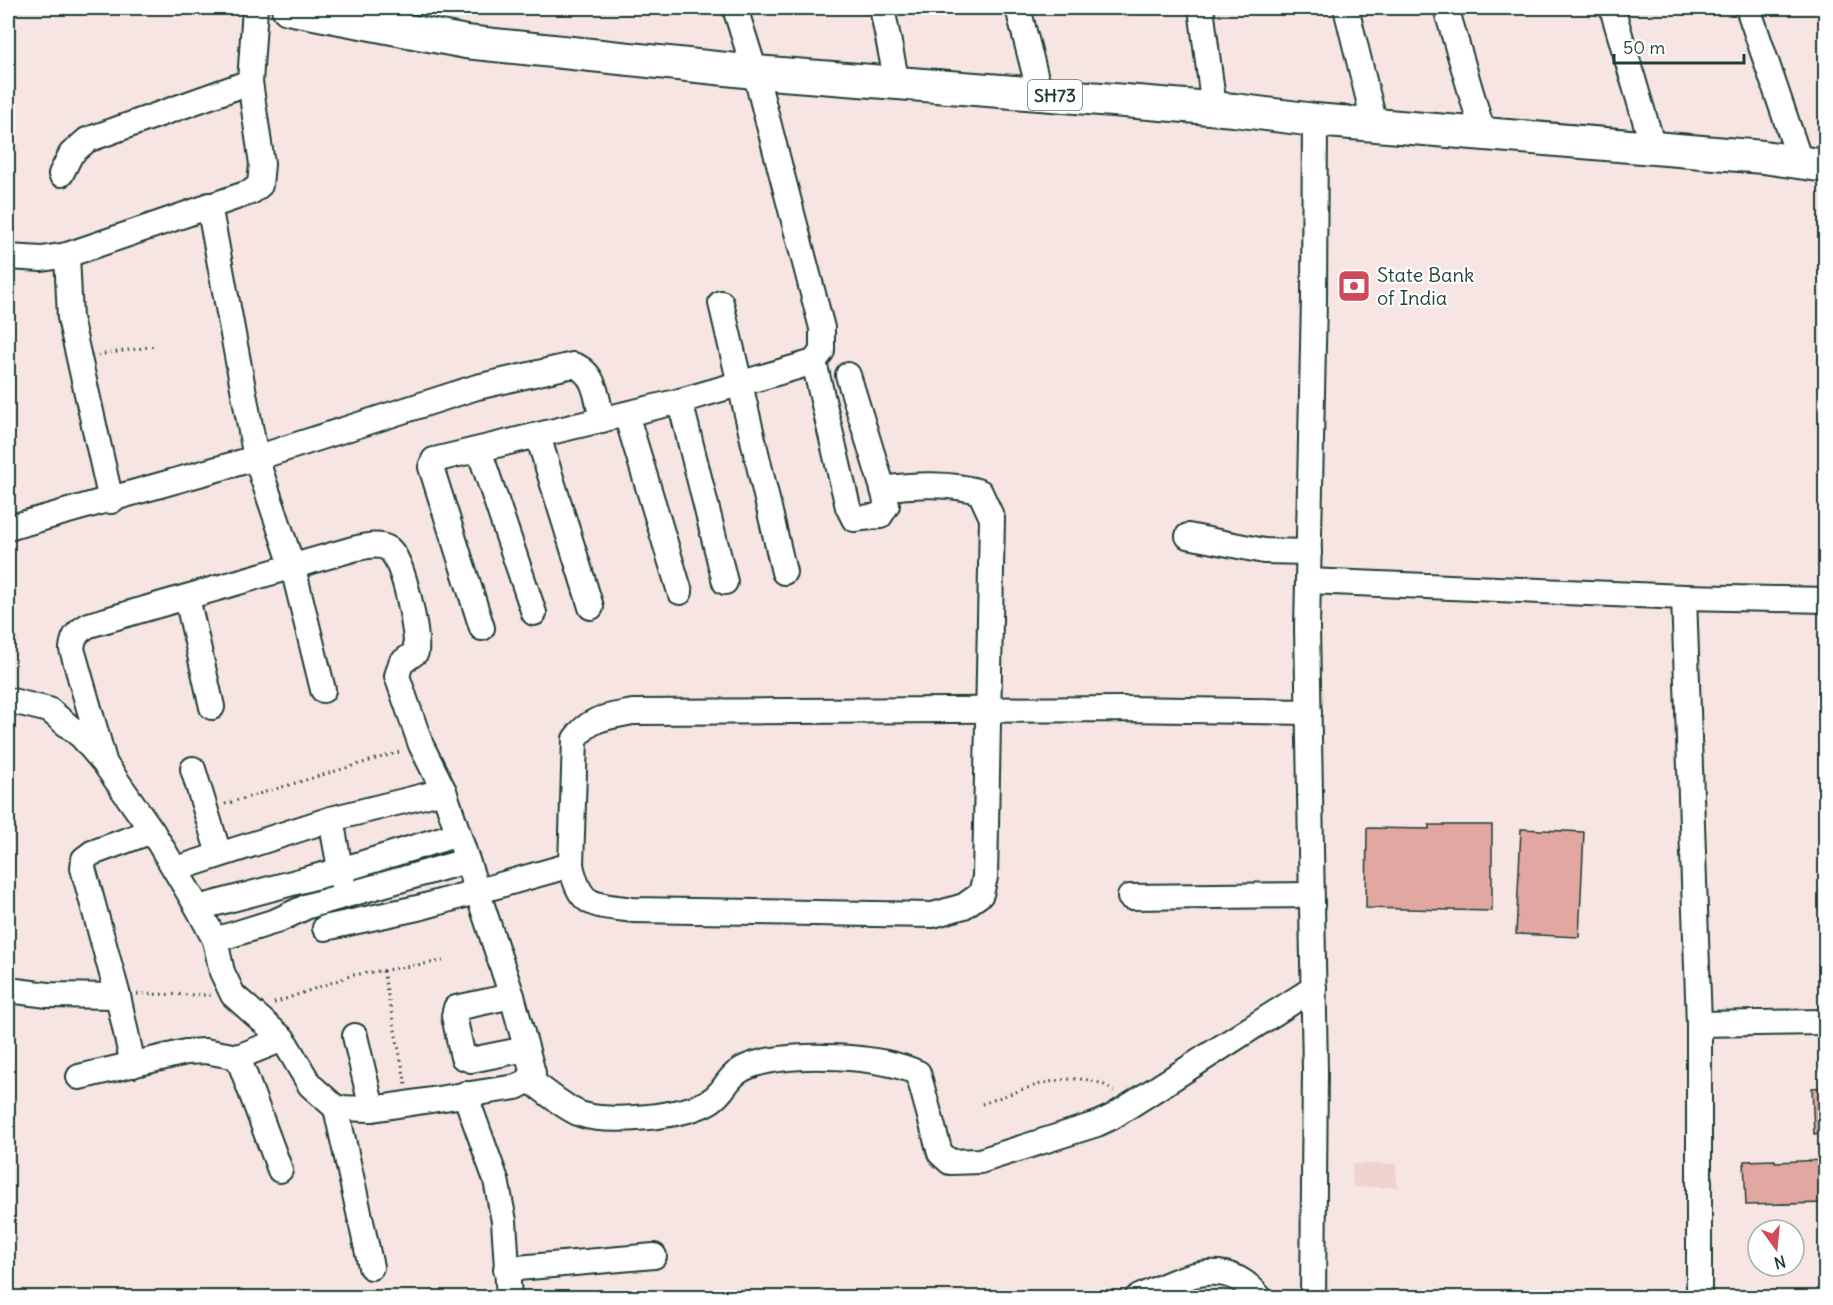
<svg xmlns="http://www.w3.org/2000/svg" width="1833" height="1305" viewBox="0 0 1833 1305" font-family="Delius,sans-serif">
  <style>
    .built { fill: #f0d2ce }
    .building { fill: #e1a7a0; stroke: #1f3d34; stroke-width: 1.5 }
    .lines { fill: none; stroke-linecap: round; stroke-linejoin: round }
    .minor-casing { stroke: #1f3d34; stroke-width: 28 }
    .major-casing { stroke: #1f3d34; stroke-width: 36 }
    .path { stroke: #1f3d34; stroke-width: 3; stroke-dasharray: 1.5 4.5; stroke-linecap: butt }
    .minor { stroke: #fff; stroke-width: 24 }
    .major { stroke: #fff; stroke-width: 32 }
    .labels { text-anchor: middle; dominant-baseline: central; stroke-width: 4.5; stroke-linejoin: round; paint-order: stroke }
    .shield { fill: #fff; stroke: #627771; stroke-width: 1.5 }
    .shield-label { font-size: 18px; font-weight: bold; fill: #1f3d34 }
    .poi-label { font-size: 20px; fill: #1f3d34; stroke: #fff; text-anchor: start }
  </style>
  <rect width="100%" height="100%" fill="#f6e5e2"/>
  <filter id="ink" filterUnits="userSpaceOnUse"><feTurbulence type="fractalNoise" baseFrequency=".0167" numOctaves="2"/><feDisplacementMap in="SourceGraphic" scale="12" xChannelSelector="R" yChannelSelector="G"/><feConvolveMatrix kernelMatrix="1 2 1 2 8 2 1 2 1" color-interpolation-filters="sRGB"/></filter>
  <g filter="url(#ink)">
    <polygon class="built" points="1352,1164 1396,1164 1397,1187 1353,1187"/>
    <g class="building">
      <polygon points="1429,825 1492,825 1492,911 1366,908 1367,828 1429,829"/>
      <polygon points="1521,829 1584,832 1579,937 1516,934"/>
      <polygon points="1826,1087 1826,1133 1814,1134 1812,1088"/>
      <polygon points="1775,1160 1775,1162 1826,1160 1826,1203 1746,1205 1744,1161"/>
    </g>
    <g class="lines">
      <g class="minor-casing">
        <g id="minor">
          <polyline points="735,8 755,72 822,328 822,351 814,362 848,507 854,519 880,516 887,505 883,489"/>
          <polyline points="882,8 897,83"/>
          <polyline points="1018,8 1040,94"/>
          <polyline points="1201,8 1214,108"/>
          <polyline points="1346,8 1375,125"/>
          <polyline points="1446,8 1483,133"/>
          <polyline points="1612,8 1653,147"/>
          <polyline points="1748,8 1801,164"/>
          <polyline points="61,174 71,154 87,140 250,82"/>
          <polyline points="209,205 256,458 293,568 323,690"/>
          <polyline points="67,255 70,318 111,501"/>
          <polyline points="8,257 42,259 67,255 251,192 260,185 262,164 250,82 255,8"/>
          <polyline points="721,303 784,572"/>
          <polyline points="680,401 725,582"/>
          <polyline points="626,414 680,592"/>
          <polyline points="538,436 591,607"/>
          <polyline points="479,450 534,613"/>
          <path d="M8 528 256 458 477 387 573 365C596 372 597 399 602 420"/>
          <polyline points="1188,536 1264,551 1309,552"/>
          <polyline points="1308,581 1684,597 1826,600"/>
          <polyline points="1684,597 1699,1024 1699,1298"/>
          <polyline points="187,598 212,707"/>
          <polyline points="482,628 431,467 434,460 680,401 814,362"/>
          <path d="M8 700 49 710 82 737 105 764 152 831 198 908 215 940 222 972 233 995 283 1039 310 1085 336 1108 372 1109 516 1087 530 1080 533 1073 512 996 444 791 421 745 397 676 401 663 416 652C418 633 404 561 389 549 378 542 364 547 353 549L89 625C78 631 73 636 72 649L105 764"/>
          <polyline points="193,769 219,854"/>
          <path d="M571 865 575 739C590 717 608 717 633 712L1125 709 1309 712"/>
          <polyline points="176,869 331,819"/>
          <polyline points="343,885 331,819 444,791"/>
          <polyline points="1130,897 1311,895"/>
          <polyline points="198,908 341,870 458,834"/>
          <path d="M325 928 422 907 571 865C581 909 592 904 633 910L933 915 964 906 981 894 985 877 992 518 980 492C952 483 913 484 883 489L848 375"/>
          <polyline points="215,940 276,921 308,906 466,861"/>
          <polyline points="8,990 48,995 118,996"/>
          <polyline points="512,996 456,1008 454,1016 462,1053 463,1057 471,1060 526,1049"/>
          <polyline points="1699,1024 1826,1022"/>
          <polyline points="355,1036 372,1109"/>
          <polyline points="133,1065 118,996 83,868 84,859 92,853 152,831"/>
          <polyline points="79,1077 186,1052 205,1051 238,1057"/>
          <path d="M530 1080C545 1091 563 1107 580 1114 608 1124 684 1117 710 1101 729 1089 725 1073 755 1064 795 1052 879 1055 918 1073L940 1153 950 1162 980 1161 1097 1124 1112 1117 1314 988"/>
          <polyline points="465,1094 496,1180 504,1221 509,1298"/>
          <polyline points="336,1108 371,1267"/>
          <polyline points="280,1170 238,1057 283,1039"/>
          <polyline points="506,1269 654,1256"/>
          <path d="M1137 1298C1180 1279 1225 1252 1260 1298"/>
          <polyline points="1313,1298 1315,1071 1307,628 1314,299 1315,120"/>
        </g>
      </g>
      <g class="major-casing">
        <polyline id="major" points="288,8 466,42 755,72 1040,94 1234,110 1315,120 1763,157 1826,166"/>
      </g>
      <g class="path">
        <polyline points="98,355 155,346"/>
        <polyline points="225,804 403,751"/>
        <polyline points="383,971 406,1085"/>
        <polyline points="137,994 212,995"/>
        <polyline points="274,1003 353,975 443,961"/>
        <path d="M982 1104C1020 1091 1079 1063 1114 1091"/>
      </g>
      <use href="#minor" class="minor"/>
      <use href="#major" class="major"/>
    </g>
  </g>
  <defs>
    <g id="bank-square" transform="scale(1.725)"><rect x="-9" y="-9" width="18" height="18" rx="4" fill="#d1495b" stroke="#fff"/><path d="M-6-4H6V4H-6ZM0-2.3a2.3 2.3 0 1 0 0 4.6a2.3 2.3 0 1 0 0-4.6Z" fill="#fff"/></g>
  </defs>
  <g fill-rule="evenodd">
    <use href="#bank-square" x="1354" y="286"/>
  </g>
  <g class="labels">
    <rect class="shield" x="1028" y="80" width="54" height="30" rx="4.5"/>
    <g class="shield-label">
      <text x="1055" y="95">SH73</text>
    </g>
    <g class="poi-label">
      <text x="1377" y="274">State Bank<tspan x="1377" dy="23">of India</tspan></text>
    </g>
  </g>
  <rect width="1833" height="1305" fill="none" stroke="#fff" stroke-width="30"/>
  <rect x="15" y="15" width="1803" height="1275" fill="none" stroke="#1f3d34" stroke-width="2" filter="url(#ink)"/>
  <g transform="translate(1776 1248) rotate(165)"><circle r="28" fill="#ffffff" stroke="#a5b1ae" stroke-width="1.5"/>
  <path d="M0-4.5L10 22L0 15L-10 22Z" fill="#d1495b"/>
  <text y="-9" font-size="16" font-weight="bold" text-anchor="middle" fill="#1f3d34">N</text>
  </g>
  <path d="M1614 54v9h130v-9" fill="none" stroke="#1f3d34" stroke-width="3"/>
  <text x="1623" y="54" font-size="18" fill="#1f3d34" stroke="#ffffff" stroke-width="4.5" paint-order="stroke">50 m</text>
</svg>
